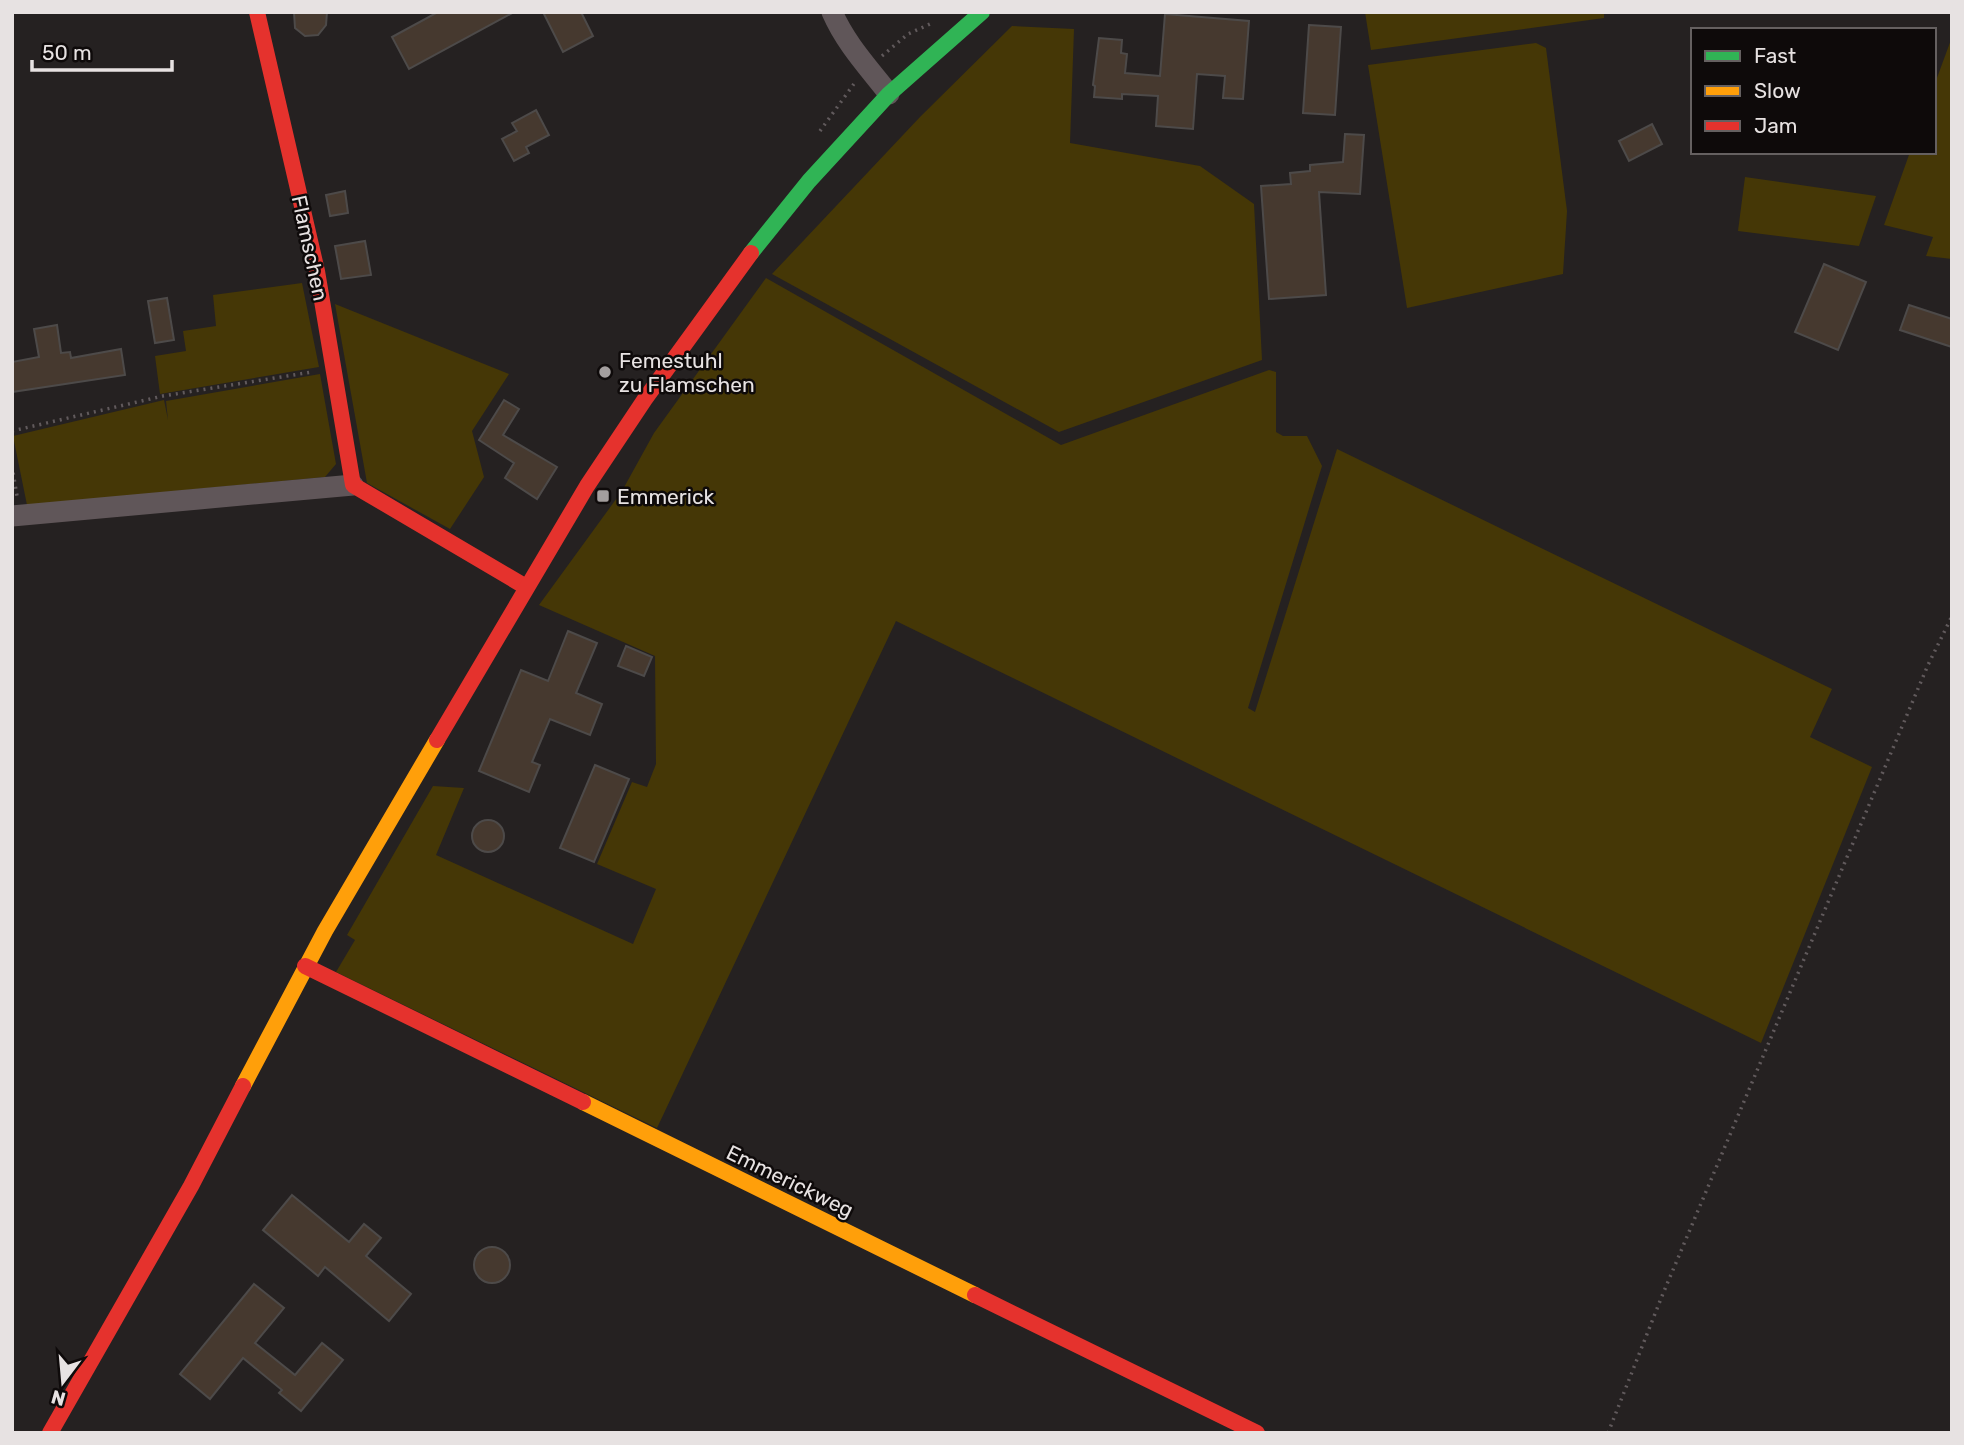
<svg xmlns="http://www.w3.org/2000/svg" width="1964" height="1445" viewBox="0 0 1964 1445" font-family="Rubik,sans-serif">
  <style>
    .green { fill: #453706 }
    .building { fill: #46392f; stroke: #4d4a49; stroke-width: 2 }
    .lines { fill: none; stroke-linecap: round; stroke-linejoin: round }
    .path { stroke: #615a5c; stroke-width: 3.5; stroke-dasharray: 2 5; stroke-linecap: butt }
    .street { stroke: #605659; stroke-width: 21 }
    .fast { stroke: #30b455; stroke-width: 16 }
    .slow { stroke: #ff9f0a; stroke-width: 16 }
    .jam { stroke: #e5322d; stroke-width: 16 }
    .poi-dot { fill: #a39e9e; stroke: #0e0a0a; stroke-width: 2.5 }
    .labels { text-anchor: middle; dominant-baseline: central; stroke-width: 5; stroke-linejoin: round; paint-order: stroke }
    .street-label { font-size: 21px; fill: #e7e2e2; stroke: #0e0a0a }
    .poi-label { font-size: 21px; fill: #e7e2e2; stroke: #0e0a0a; text-anchor: start }
  </style>
  <rect width="100%" height="100%" fill="#252121"/>
  <g class="green">
    <polygon points="1365,12 1604,12 1604,18 1371,50"/>
    <polygon points="1012,26 1074,29 1070,143 1200,166 1254,204 1262,360 1059,432 772,274 920,117"/>
    <polygon points="1952,37 1952,259 1926,256 1933,237 1884,225 1910,152 1934,152 1934,86"/>
    <polygon points="1536,43 1546,48 1567,211 1563,274 1407,308 1368,65"/>
    <polygon points="1745,177 1876,196 1859,246 1738,231"/>
    <polygon points="766,278 1061,445 1269,370 1276,372 1276,432 1283,436 1307,436 1322,466 1248,708 1255,712 1337,449 1832,689 1810,737 1872,767 1761,1043 896,621 657,1128 336,972 355,940 347,935 433,786 464,788 436,855 633,944 656,889 597,864 632,782 647,787 656,764 655,656 539,605 622,491 654,433"/>
    <polygon points="302,283 319,367 160,394 155,356 186,351 183,331 216,326 213,295"/>
    <polygon points="335,304 509,374 472,431 484,477 450,529 367,483"/>
    <polygon points="320,374 336,464 325,477 27,505 13,436 164,400 168,420 166,401"/>
  </g>
  <g class="building">
    <polygon points="294,12 327,12 326,25 318,35 305,36 295,28"/>
    <polygon points="438,12 514,12 409,69 392,37"/>
    <polygon points="543,12 581,12 593,36 563,52"/>
    <polygon points="1165,14 1249,21 1243,99 1223,98 1225,76 1197,74 1193,129 1156,126 1158,96 1122,94 1122,99 1094,97 1095,86 1093,85 1099,38 1122,40 1121,53 1127,54 1125,73 1160,76"/>
    <polygon points="1309,25 1341,27 1335,115 1303,113"/>
    <polygon points="536,110 549,135 526,147 529,153 514,161 502,139 517,131 512,123"/>
    <polygon points="1652,124 1662,144 1629,161 1619,141"/>
    <polygon points="1345,134 1364,135 1360,194 1319,192 1326,295 1269,299 1261,186 1291,184 1290,173 1310,171 1310,165 1343,162"/>
    <polygon points="345,191 348,213 330,216 326,195"/>
    <polygon points="365,241 371,275 341,279 335,246"/>
    <polygon points="1824,264 1866,282 1838,350 1795,332"/>
    <polygon points="167,298 174,340 155,343 148,301"/>
    <polygon points="1909,305 1952,319 1952,347 1900,330"/>
    <polygon points="57,325 61,353 70,352 71,358 121,349 125,375 12,392 12,362 39,357 34,329"/>
    <polygon points="504,400 519,409 503,435 557,467 537,499 505,478 514,463 479,440"/>
    <polygon points="568,631 597,643 576,693 602,704 590,735 550,719 532,762 540,765 529,792 479,771 521,670 548,681"/>
    <polygon points="626,646 652,657 644,676 618,666"/>
    <polygon points="595,765 629,779 594,862 560,848"/>
    <circle cx="488" cy="836" r="16"/>
    <polygon points="292,1195 349,1242 364,1224 381,1238 366,1256 411,1294 389,1321 325,1267 318,1276 263,1230"/>
    <circle cx="492" cy="1265" r="18"/>
    <polygon points="254,1284 284,1308 255,1343 295,1375 322,1343 343,1360 301,1411 279,1393 282,1390 243,1358 210,1399 180,1374"/>
  </g>
  <g class="lines">
    <g class="path">
      <polyline points="882,56 908,34 930,24"/>
      <polyline points="820,131 856,81"/>
      <polyline points="12,431 163,396 312,372"/>
      <polyline points="12,466 17,496"/>
      <polyline points="1608,1433 1662,1296 1928,665 1952,616"/>
    </g>
    <g class="street">
      <path d="M832 12C846 44 868 67 889 94"/>
      <polyline points="12,516 353,485"/>
    </g>
    <polyline class="fast" points="751,253 809,181 889,94 982,12"/>
    <g class="slow">
      <polyline points="243,1086 325,931 437,740"/>
      <polyline points="583,1102 975,1295"/>
    </g>
    <g class="jam">
      <polyline points="257,12 317,271 353,485 526,587"/>
      <polyline points="437,740 587,486 645,399 751,253"/>
      <polyline points="305,966 583,1102"/>
      <polyline points="975,1295 1257,1433"/>
      <polyline points="50,1433 191,1186 243,1086"/>
    </g>
  </g>
  <g class="poi-dot">
    <circle cx="605" cy="372" r="7"/>
    <rect x="596" y="489" width="14" height="14" rx="3.5"/>
  </g>
  <g class="labels">
    <g class="street-label">
      <text transform="translate(310 248) rotate(78)">Flamschen</text>
      <text transform="translate(790 1181) rotate(26)">Emmerickweg</text>
    </g>
    <g class="poi-label">
      <text x="619" y="360">Femestuhl<tspan x="619" dy="24">zu Flamschen</tspan></text>
      <text x="617" y="496">Emmerick</text>
    </g>
  </g>
  <rect width="1964" height="1445" fill="none" stroke="#e7e2e2" stroke-width="28"/>
  <rect x="1691" y="28" width="245" height="126" fill="#0e0a0a" stroke="#656060" stroke-width="2"/>
  <rect x="1705" y="51" width="35" height="10" fill="#30b455" stroke="#656060" stroke-width="2"/>
  <text x="1754" y="63" font-size="21" fill="#e7e2e2">Fast</text>
  <rect x="1705" y="86" width="35" height="10" fill="#ff9f0a" stroke="#656060" stroke-width="2"/>
  <text x="1754" y="98" font-size="21" fill="#e7e2e2">Slow</text>
  <rect x="1705" y="121" width="35" height="10" fill="#e5322d" stroke="#656060" stroke-width="2"/>
  <text x="1754" y="133" font-size="21" fill="#e7e2e2">Jam</text>
  <g transform="translate(63 1382) rotate(196)" stroke="#0e0a0a" stroke-width="5" paint-order="stroke">
  <path d="M0-5L12 26L0 18L-12 26Z" fill="#e7e2e2"/>
  <text y="-10" font-size="19" font-weight="bold" text-anchor="middle" fill="#e7e2e2">N</text>
  </g>
  <path d="M32 60v10h140v-10" fill="none" stroke="#e7e2e2" stroke-width="3.5"/>
  <text x="42" y="60" font-size="21" fill="#e7e2e2" stroke="#0e0a0a" stroke-width="5" paint-order="stroke">50 m</text>
</svg>
